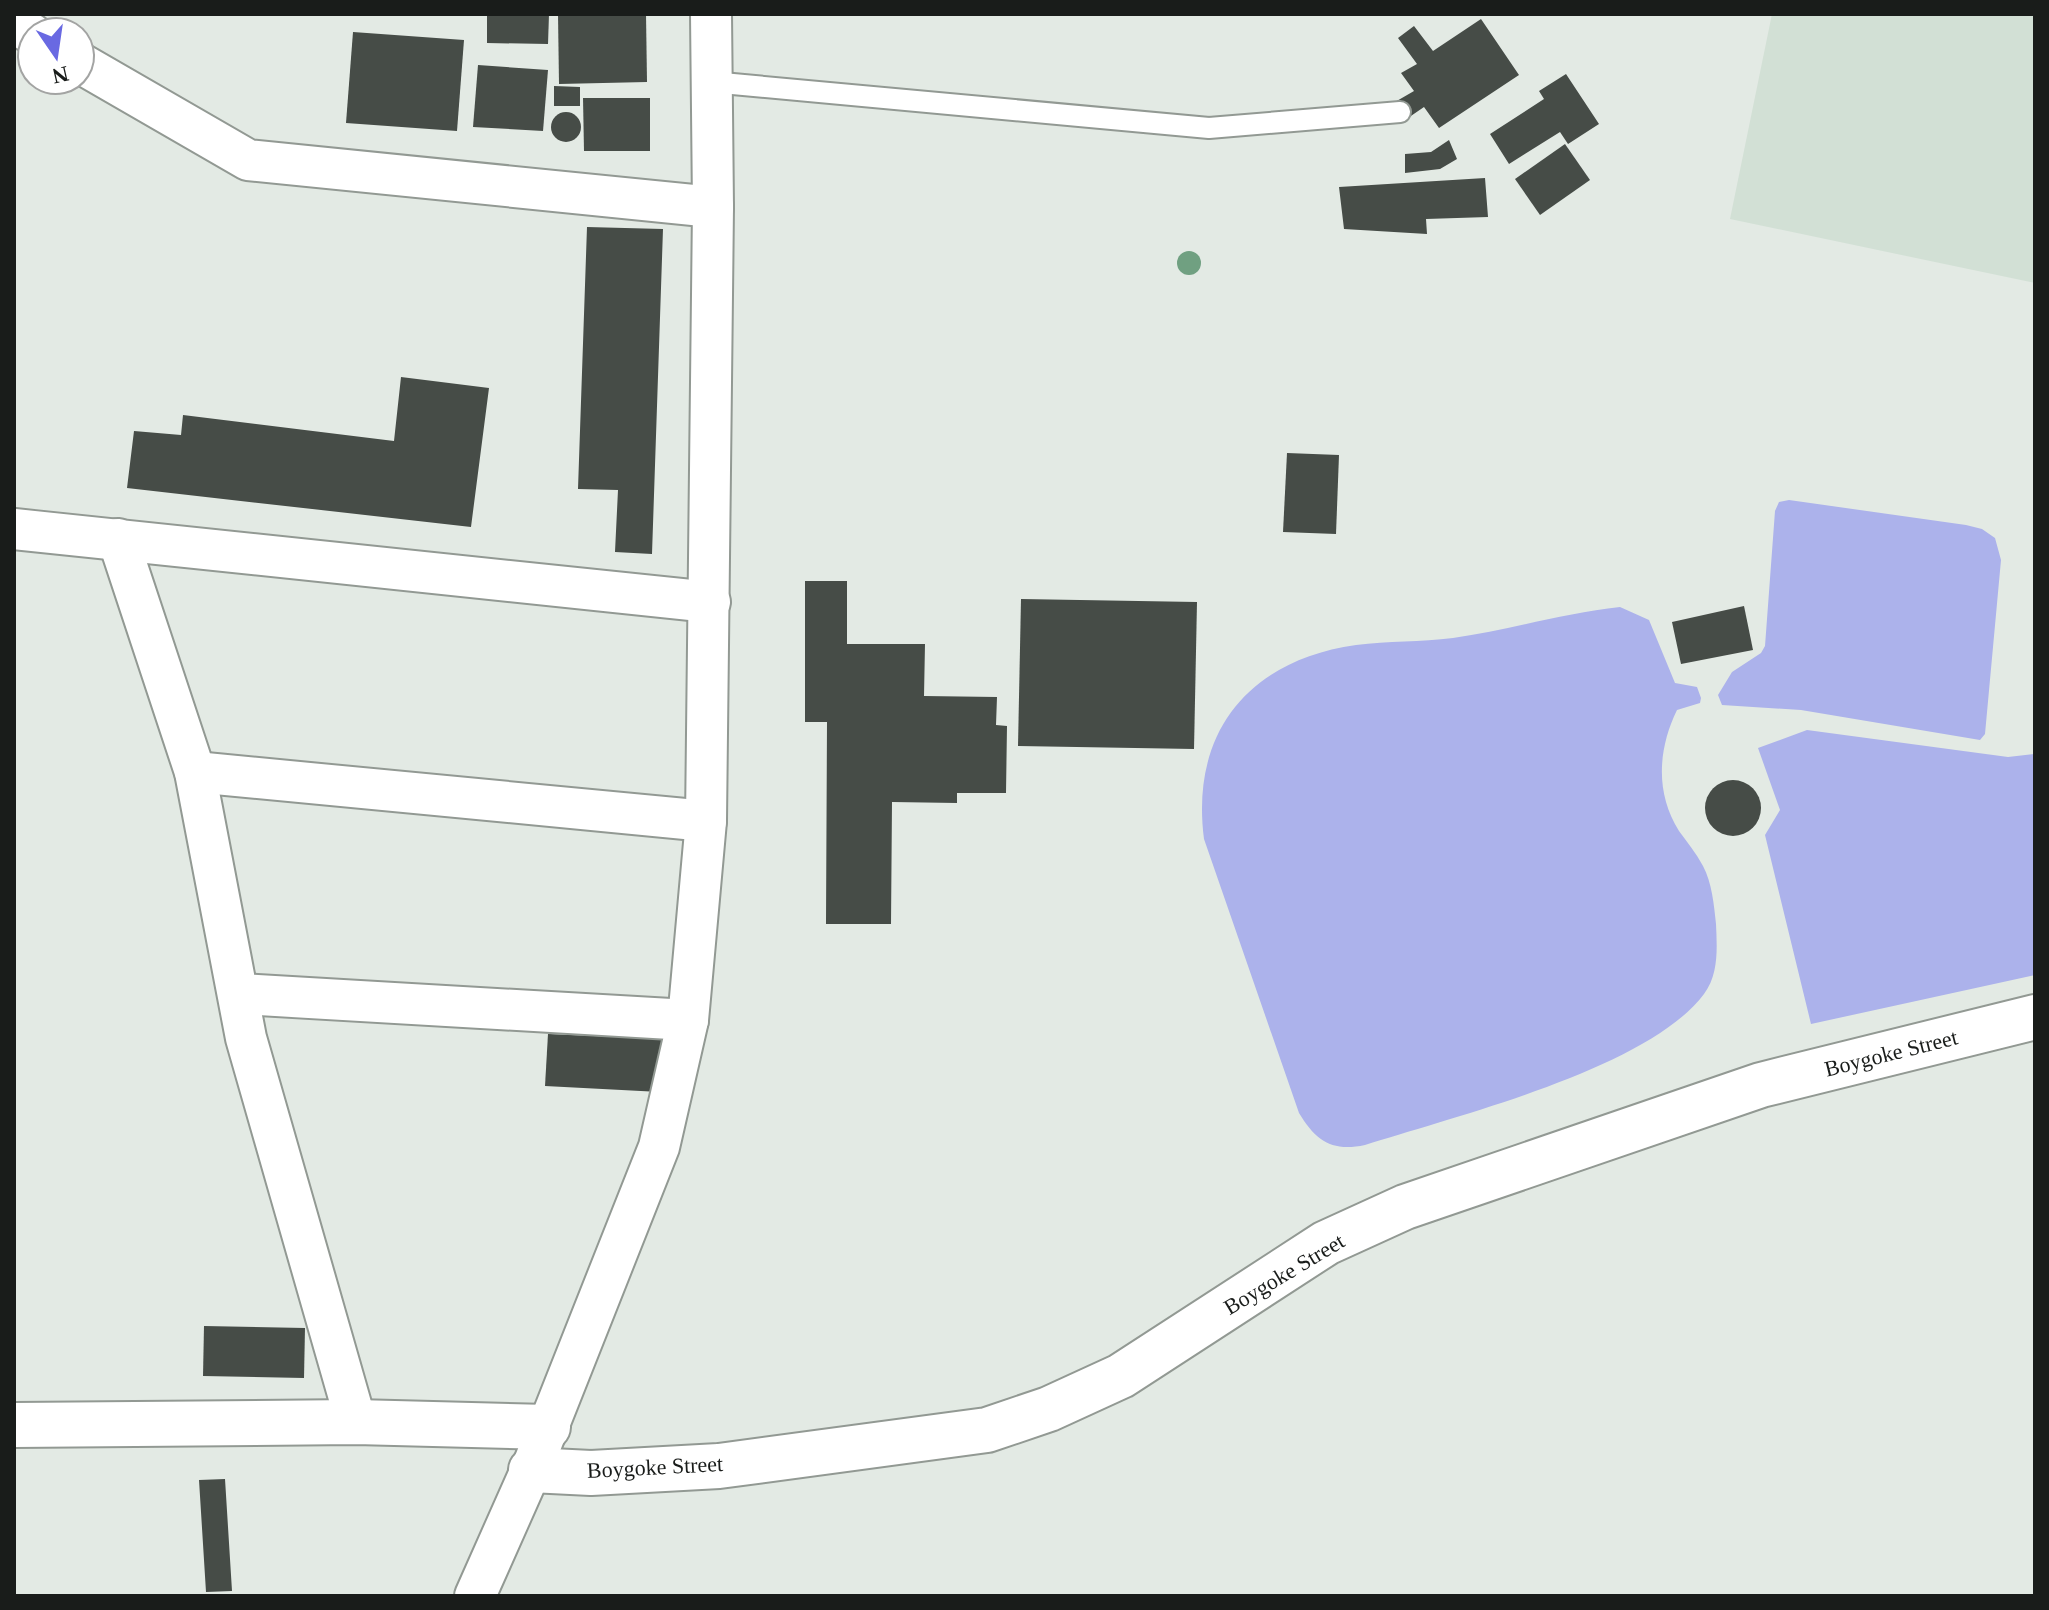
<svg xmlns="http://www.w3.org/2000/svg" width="2049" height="1610" viewBox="0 0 2049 1610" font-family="Georgia,serif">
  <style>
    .built { fill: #d2e0d5 }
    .water { fill: #acb2eb }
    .building { fill: #464c47 }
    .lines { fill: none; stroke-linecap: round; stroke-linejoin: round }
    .lane-casing { stroke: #929993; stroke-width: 24 }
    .street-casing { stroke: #929993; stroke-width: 44 }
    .secondary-casing { stroke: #929993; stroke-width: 48 }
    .lane { stroke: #fff; stroke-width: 20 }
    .street { stroke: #fff; stroke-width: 40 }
    .secondary { stroke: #fff; stroke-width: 44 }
    .tree { fill: #70a081 }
    .labels { text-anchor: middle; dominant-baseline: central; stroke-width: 8; stroke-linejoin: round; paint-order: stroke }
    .street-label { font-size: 22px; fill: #191c1a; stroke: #fff }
  </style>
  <rect width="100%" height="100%" fill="#e3eae4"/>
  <polygon class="built" points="1772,14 2035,14 2035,283 1730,219"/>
  <g class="water">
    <polygon points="1789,500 1966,525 1982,529 1995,538 2001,560 1985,734 1980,740 1801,710 1722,705 1718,695 1732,672 1761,653 1765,646 1775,511 1779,502"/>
    <path d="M1620 607 1649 620 1675 683 1697 687 1701 698 1700 703 1677 710C1658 749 1655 793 1679 831 1687 842 1696 853 1703 866 1712 883 1714 905 1716 924 1717 948 1719 974 1704 994 1648 1069 1455 1116 1365 1145 1332 1152 1316 1141 1299 1113L1204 839C1190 731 1250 660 1356 645 1388 641 1421 642 1453 638 1509 630 1564 613 1620 607Z"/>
    <polygon points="1807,730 2008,757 2035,754 2035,975 1811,1024 1765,835 1780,810 1758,748"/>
  </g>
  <g class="building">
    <polygon points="487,14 549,14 548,44 487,43"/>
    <polygon points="558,14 646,14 647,82 559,84"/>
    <polygon points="1481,19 1519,75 1439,128 1424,107 1405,120 1395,102 1414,91 1401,73 1417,64 1398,38 1414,26 1433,51"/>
    <polygon points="353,32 464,40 457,131 346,123"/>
    <polygon points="478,65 548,70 543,131 473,127"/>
    <polygon points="1566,74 1599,124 1568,144 1560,132 1509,164 1490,134 1544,99 1539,91"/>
    <polygon points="554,86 580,87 580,106 554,106"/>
    <polygon points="583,98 650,98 650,151 584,151"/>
    <circle cx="566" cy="127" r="15"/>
    <polygon points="1449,140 1457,159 1440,169 1405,173 1405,154 1431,152"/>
    <polygon points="1565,144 1590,180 1540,215 1515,179"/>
    <polygon points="1485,178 1488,217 1426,219 1427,234 1344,229 1339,187"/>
    <polygon points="587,227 663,229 652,554 615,552 618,490 578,489"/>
    <polygon points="401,377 489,388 471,527 127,488 134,431 181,435 183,415 394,441"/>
    <polygon points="1287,453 1339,455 1336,534 1283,532"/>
    <polygon points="805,581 847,581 847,644 925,644 924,696 997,697 996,725 1007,726 1006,793 957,793 957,803 892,802 891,924 826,924 827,722 805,722"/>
    <polygon points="1021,599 1197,602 1194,749 1018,746"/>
    <polygon points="1744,606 1753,650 1681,664 1672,622"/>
    <circle cx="1733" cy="808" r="28"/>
    <polygon points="548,1034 663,1039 660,1092 545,1086"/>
    <polygon points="204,1326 305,1328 304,1378 203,1376"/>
    <polygon points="225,1479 232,1591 206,1592 199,1480"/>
  </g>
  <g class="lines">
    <g class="lane-casing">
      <polyline id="lane" points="711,82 1209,128 1400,112"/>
    </g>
    <g class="street-casing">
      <g id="street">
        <polyline points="14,23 32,34"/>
        <polyline points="80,63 248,160 713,207"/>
        <polyline points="14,529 710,602"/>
        <polyline points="118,539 195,772 246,1038 356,1422"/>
        <polyline points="195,772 706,821"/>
        <polyline points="240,994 688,1020"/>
        <polyline points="475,1596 531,1470 659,1147 688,1020 706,821 713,207 711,14"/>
      </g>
    </g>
    <g class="secondary-casing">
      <g id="secondary">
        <polyline points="14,1425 356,1422 548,1427"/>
        <polyline points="531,1470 591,1473 719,1466 987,1430 1049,1409 1121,1376 1326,1243 1405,1207 1761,1085 2035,1017"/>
      </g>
    </g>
    <use href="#lane" class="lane"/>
    <use href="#street" class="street"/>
    <use href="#secondary" class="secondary"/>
  </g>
  <circle class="tree" cx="1189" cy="263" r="12"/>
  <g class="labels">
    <g class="street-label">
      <text transform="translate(1891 1053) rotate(-14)">Boygoke Street</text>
      <text transform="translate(1284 1274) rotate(-31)">Boygoke Street</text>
      <text transform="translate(655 1467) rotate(-3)">Boygoke Street</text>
    </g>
  </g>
  <rect width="2049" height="1610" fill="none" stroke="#191c1a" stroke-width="32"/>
  <g transform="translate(56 56) rotate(167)"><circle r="38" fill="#ffffff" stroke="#a3a4a3" stroke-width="2"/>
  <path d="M0-6L14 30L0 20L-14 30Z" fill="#6969e2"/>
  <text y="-12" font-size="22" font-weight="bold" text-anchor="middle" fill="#191c1a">N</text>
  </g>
</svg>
